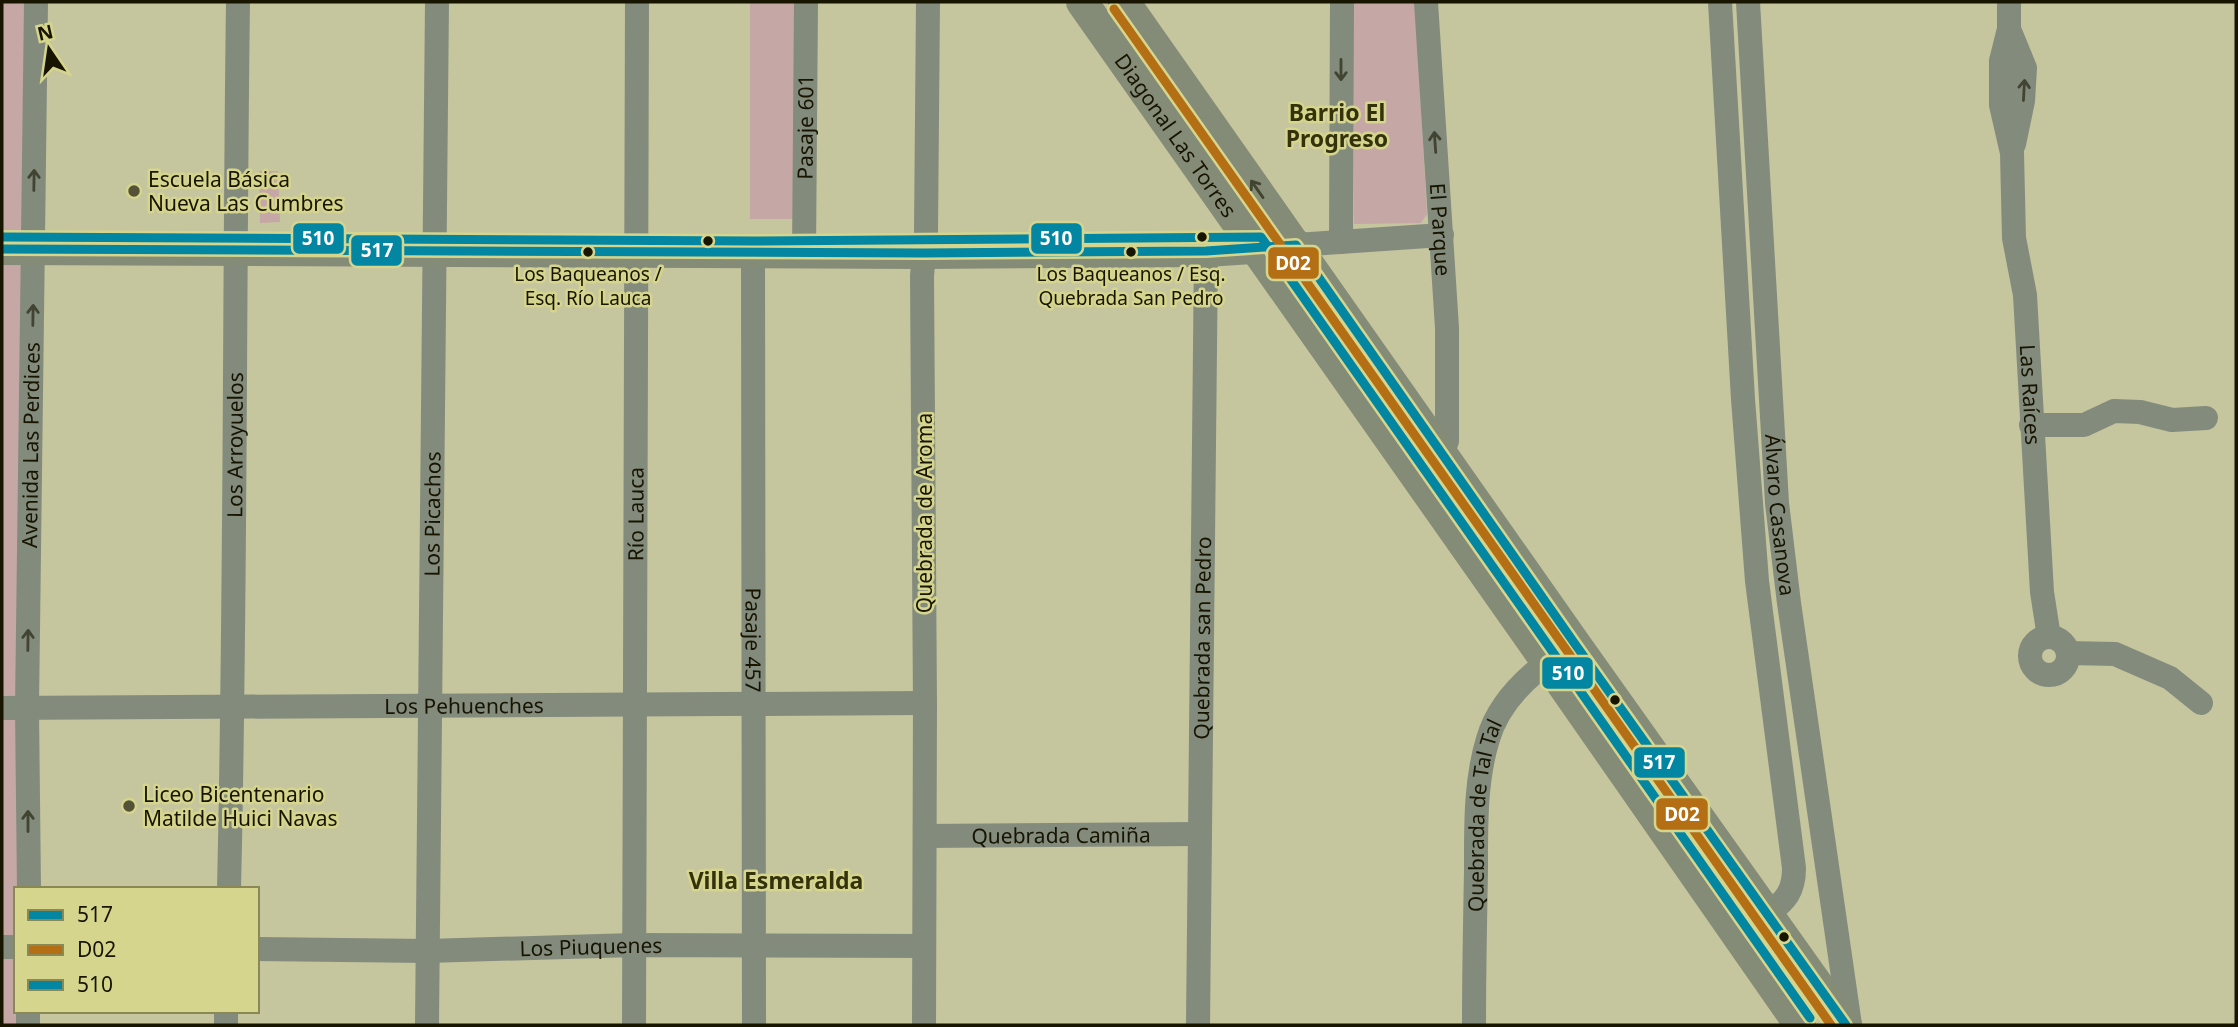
<svg xmlns="http://www.w3.org/2000/svg" width="2238" height="1027" viewBox="0 0 2238 1027" font-family="'Noto Sans',sans-serif">
  <style>
    .green { fill: #c5a7a5 }
    .lines { fill: none; stroke-linecap: round; stroke-linejoin: round }
    .minor { stroke: #838b7d; stroke-width: 24 }
    .major { stroke: #848b76; stroke-width: 32 }
    .bus-1-casing { stroke: #d6d58d; stroke-width: 14 }
    .bus-2-casing { stroke: #d6d58d; stroke-width: 14 }
    .bus-3-casing { stroke: #d6d58d; stroke-width: 14 }
    .bus-1 { stroke: #0286a1; stroke-width: 9 }
    .bus-2 { stroke: #b46e14; stroke-width: 9 }
    .bus-3 { stroke: #0286a1; stroke-width: 9 }
    .oneway { stroke: #424432 }
    .oneway2 { stroke: #43442f }
    .poi-dot { fill: #545337; stroke: #d6d58d; stroke-width: 2.5 }
    .bus-dot { fill: #171500; stroke: #d6d58d; stroke-width: 2.5 }
    .labels { text-anchor: middle; dominant-baseline: central; stroke-width: 5; stroke-linejoin: round; paint-order: stroke }
    .bus-label { font-size: 19px; fill: #171500; stroke: #d6d58d }
    .street-label { font-size: 21px; fill: #171500; stroke: #d6d58d }
    .poi-label { font-size: 21px; fill: #171500; stroke: #d6d58d; text-anchor: start }
    .neighbourhood-label { font-size: 23px; font-weight: bold; fill: #33320c; stroke: #d6d58d }
    .line-badge { stroke: #d6d58d; stroke-width: 2.5 }
    .badge-label { font-size: 19px; text-anchor: middle; font-weight: bold; fill: #fff }
  </style>
  <rect width="100%" height="100%" fill="#c5c59e"/>
  <g class="green">
    <polygon points="2,2 34,2 19,889 16,889 16,1011 19,1025 2,1025"/>
    <rect x="750" y="2" width="45" height="217"/>
    <polygon points="1353,2 1415,2 1427,214 1421,223 1354,224"/>
    <polygon points="259,171 278,171 280,222 260,223"/>
  </g>
  <g class="lines">
    <g class="minor">
      <path id="s1" d="M1426 2 1447 328V441L1442 455"/>
      <path d="M1720 2 1743 399 1757 581 1794 868C1794 891 1786 901 1767 914"/>
      <path id="s2" d="M1748 2 1777 503 1789 603 1850 1025"/>
      <path id="s3" d="M2009 2V29L2001 61V105L2012 153 2014 238 2025 295 2042 592 2049 637"/>
      <polyline points="2009,29 2025,68 2023,101 2014,144"/>
      <polyline points="1341,242 1342,2"/>
      <polyline points="1296,245 1442,235"/>
      <path id="s4" d="M753 253 754 1025"/>
      <path id="s5" d="M804 253 806 2"/>
      <polyline points="2031,425 2084,425 2114,411 2140,412 2172,420 2206,418"/>
      <circle cx="2049" cy="656" r="19"/>
      <polyline points="2068,653 2115,654 2170,678 2201,703"/>
      <path id="s6" d="M2 708 925 703"/>
      <path id="s7" d="M925 836 1200 834"/>
      <path id="s8" d="M29 889 27 708 36 2"/>
      <path id="s9" d="M229 889C236 593 234 297 238 2"/>
      <polyline points="2,947 16,947"/>
      <path id="s10" d="M257 949 427 951 634 945 924 946"/>
      <polyline points="28,1025 28,1011"/>
      <polyline points="226,1025 226,1011"/>
      <path id="s11" d="M427 1025 437 2"/>
      <path id="s12" d="M634 1025 637 2"/>
      <polyline points="924,1025 925,703 922,276 926,232 928,2"/>
      <path id="s13" d="M1198 1025 1206 251"/>
      <path id="s14" d="M1474 1025C1474 974 1475 922 1476 871 1476 827 1475 781 1488 739 1499 701 1530 673 1562 652"/>
    </g>
    <g class="major">
      <path id="s15" d="M1082 2 1547 662 1800 1025"/>
      <polyline points="1124,2 1575,644 1846,1025"/>
      <polyline points="2,249 924,253 1206,251 1296,245"/>
    </g>
    <g class="bus-1-casing">
      <polyline id="bus-1" points="2,249 924,253 1206,251 1296,245 1575,644 1846,1025"/>
    </g>
    <g class="bus-2-casing">
      <polyline id="bus-2" points="1114,9 1831,1025"/>
    </g>
    <g class="bus-3-casing">
      <polyline id="bus-3" points="2,237 753,241 1261,237 1810,1018"/>
    </g>
    <use href="#bus-1" class="bus-1"/>
    <use href="#bus-2" class="bus-2"/>
    <use href="#bus-3" class="bus-3"/>
  </g>
  <defs><path id="oneway-shaft" d="M-6 0H5M1.5-3L5.5 0L1.5 3" fill="none" stroke-width="1.6" stroke-linecap="round" stroke-linejoin="round" transform="scale(1.75)"/></defs>
  <g class="oneway">
    <use href="#oneway-shaft" transform="translate(1341 70) rotate(90)"/>
    <use href="#oneway-shaft" transform="translate(2024 90) rotate(-87)"/>
    <use href="#oneway-shaft" transform="translate(1435 142) rotate(-94)"/>
    <use href="#oneway-shaft" transform="translate(34 180) rotate(-89)"/>
    <use href="#oneway-shaft" transform="translate(33 315) rotate(-89)"/>
    <use href="#oneway-shaft" transform="translate(28 640) rotate(-89)"/>
    <use href="#oneway-shaft" transform="translate(28 821) rotate(-90)"/>
  </g>
  <use class="oneway2" href="#oneway-shaft" transform="translate(1257 189) rotate(-125)"/>
  <g class="poi-dot">
    <circle cx="134" cy="191" r="7"/>
    <circle cx="129" cy="806" r="7"/>
  </g>
  <g class="bus-dot">
    <circle cx="1202" cy="237" r="6"/>
    <circle cx="708" cy="241" r="6"/>
    <circle cx="588" cy="252" r="6"/>
    <circle cx="1131" cy="252" r="6"/>
    <circle cx="1615" cy="700" r="6"/>
    <circle cx="1784" cy="937" r="6"/>
  </g>
  <g class="labels">
    <g class="bus-label">
      <text x="588" y="274">Los Baqueanos /<tspan x="588" dy="24">Esq. Río Lauca</tspan></text>
      <text x="1131" y="274">Los Baqueanos / Esq.<tspan x="1131" dy="24">Quebrada San Pedro</tspan></text>
    </g>
    <g class="street-label">
      <text stroke="none"><textPath href="#s5" startOffset="126">Pasaje 601</textPath></text>
      <text stroke="none"><textPath href="#s15" startOffset="163">Diagonal Las Torres</textPath></text>
      <text stroke="none"><textPath href="#s1" startOffset="228">El Parque</textPath></text>
      <text stroke="none"><textPath href="#s3" startOffset="396">Las Raíces</textPath></text>
      <text stroke="none"><textPath href="#s8" startOffset="444">Avenida Las Perdices</textPath></text>
      <text stroke="none"><textPath href="#s9" startOffset="444">Los Arroyuelos</textPath></text>
      <text stroke="none"><textPath href="#s11" startOffset="511">Los Picachos</textPath></text>
      <text stroke="none"><textPath href="#s12" startOffset="511">Río Lauca</textPath></text>
      <text transform="translate(924 513) rotate(-90)">Quebrada de Aroma</text>
      <text stroke="none"><textPath href="#s2" startOffset="514">Álvaro Casanova</textPath></text>
      <text stroke="none"><textPath href="#s13" startOffset="387">Quebrada san Pedro</textPath></text>
      <text stroke="none"><textPath href="#s4" startOffset="387">Pasaje 457</textPath></text>
      <text stroke="none"><textPath href="#s6" startOffset="462">Los Pehuenches</textPath></text>
      <text stroke="none"><textPath href="#s14" startOffset="210">Quebrada de Tal Tal</textPath></text>
      <text stroke="none"><textPath href="#s7" startOffset="136">Quebrada Camiña</textPath></text>
      <text stroke="none"><textPath href="#s10" startOffset="334">Los Piuquenes</textPath></text>
    </g>
    <g class="poi-label">
      <text x="148" y="179">Escuela Básica<tspan x="148" dy="24">Nueva Las Cumbres</tspan></text>
      <text x="143" y="794">Liceo Bicentenario<tspan x="143" dy="24">Matilde Huici Navas</tspan></text>
    </g>
    <g class="neighbourhood-label">
      <text x="1337" y="112">Barrio El<tspan x="1337" dy="26">Progreso</tspan></text>
      <text x="776" y="880">Villa Esmeralda</text>
    </g>
  </g>
  <g class="line-badge">
    <rect x="1030" y="222" width="53" height="33" rx="7" fill="#0286a1"/>
    <rect x="292" y="222" width="53" height="33" rx="7" fill="#0286a1"/>
    <rect x="350" y="234" width="53" height="33" rx="7" fill="#0286a1"/>
    <rect x="1267" y="246" width="53" height="34" rx="7" fill="#b46e14"/>
    <rect x="1541" y="656" width="53" height="34" rx="7" fill="#0286a1"/>
    <rect x="1633" y="746" width="53" height="33" rx="7" fill="#0286a1"/>
    <rect x="1655" y="797" width="54" height="34" rx="7" fill="#b46e14"/>
  </g>
  <g class="badge-label">
    <text x="1056" y="245">510</text>
    <text x="318" y="245">510</text>
    <text x="377" y="257">517</text>
    <text x="1293" y="270">D02</text>
    <text x="1568" y="680">510</text>
    <text x="1659" y="769">517</text>
    <text x="1682" y="821">D02</text>
  </g>
  <rect width="2238" height="1027" fill="none" stroke="#171500" stroke-width="7"/>
  <rect x="14" y="887" width="245" height="126" fill="#d6d58d" stroke="#8a8855" stroke-width="2"/>
  <rect x="28" y="910" width="35" height="10" fill="#0286a1" stroke="#8a8855" stroke-width="2"/>
  <text x="77" y="922" font-size="21" fill="#171500">517</text>
  <rect x="28" y="945" width="35" height="10" fill="#b46e14" stroke="#8a8855" stroke-width="2"/>
  <text x="77" y="957" font-size="21" fill="#171500">D02</text>
  <rect x="28" y="980" width="35" height="10" fill="#0286a1" stroke="#8a8855" stroke-width="2"/>
  <text x="77" y="992" font-size="21" fill="#171500">510</text>
  <g transform="translate(49 49) rotate(347)" stroke="#d6d58d" stroke-width="5" paint-order="stroke">
  <path d="M0-5L12 26L0 18L-12 26Z" fill="#171500"/>
  <text y="-10" font-size="19" font-weight="bold" text-anchor="middle" fill="#171500">N</text>
  </g>
</svg>
